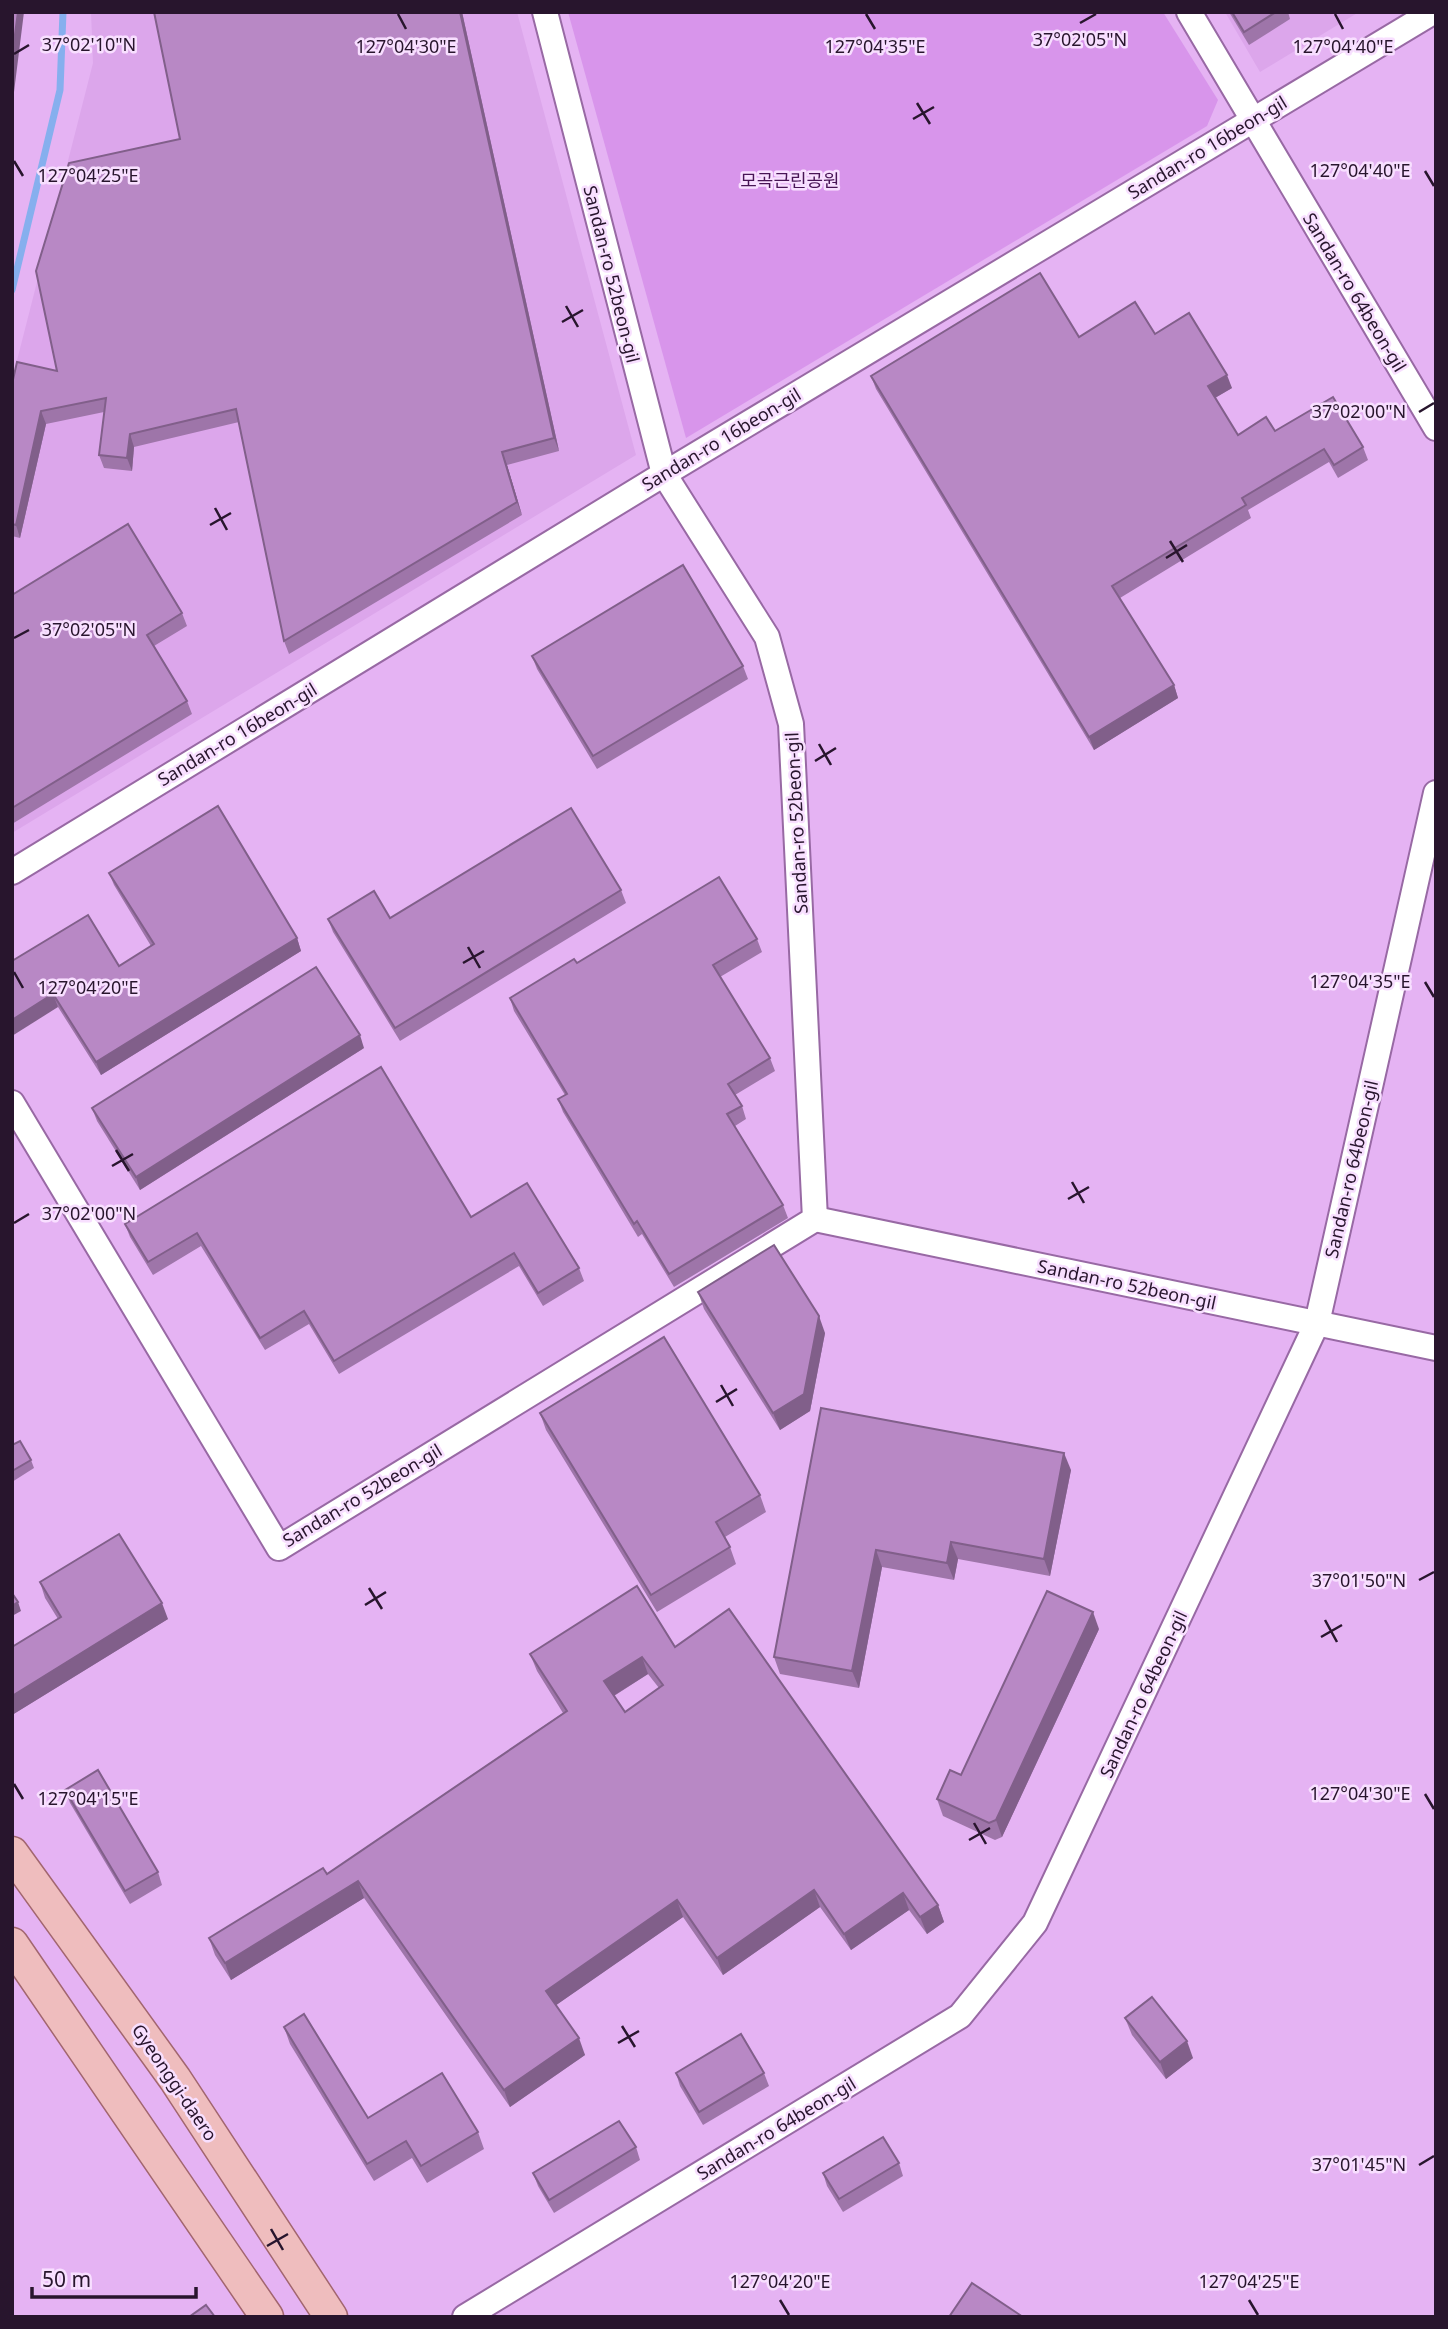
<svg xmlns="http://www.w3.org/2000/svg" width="1448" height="2329" viewBox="0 0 1448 2329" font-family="'Noto Sans','Noto Sans KR',sans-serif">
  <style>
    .built { fill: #dca6eb }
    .green { fill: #d895eb }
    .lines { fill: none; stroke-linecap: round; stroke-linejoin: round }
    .stream { stroke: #86afee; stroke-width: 7 }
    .minor-casing { stroke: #9869a4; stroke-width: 28 }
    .major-casing { stroke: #a2666f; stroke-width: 35 }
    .minor { stroke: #fff; stroke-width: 24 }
    .major { stroke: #efbdbe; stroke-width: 32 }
    .wall { fill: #9e75a9; fill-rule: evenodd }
    .shaded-wall { fill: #815f8a }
    .building { fill: #b888c5; stroke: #815f8a; stroke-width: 2; fill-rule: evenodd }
    .ticks { fill: none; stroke: #28152d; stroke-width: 2.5 }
    .labels { text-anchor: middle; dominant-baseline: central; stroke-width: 5; stroke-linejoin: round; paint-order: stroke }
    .street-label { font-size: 18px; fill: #28152d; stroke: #f8dfff }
    .park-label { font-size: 18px; fill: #481455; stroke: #f8dfff }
    .ticks-label { font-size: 18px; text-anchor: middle; fill: #28152d; stroke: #f8dfff; stroke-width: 5; stroke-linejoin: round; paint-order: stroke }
  </style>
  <rect width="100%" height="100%" fill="#e5b3f3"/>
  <g class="built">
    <polygon points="91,12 517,12 636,455 12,833 12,380 93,63"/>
    <polygon points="1225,12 1359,12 1260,72"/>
  </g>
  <polygon class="green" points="568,12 1163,12 1218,100 1207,126 686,438"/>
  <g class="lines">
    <polyline class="stream" points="12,290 60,90 63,12"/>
    <g class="minor-casing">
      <g id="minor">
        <polyline points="1189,12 1436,428"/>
        <polyline points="12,872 664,474 1433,12"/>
        <polyline points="12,1103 279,1548 815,1219 791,724 767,637 664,474 545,12"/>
        <polyline points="815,1219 1436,1348"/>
        <polyline points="465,2317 960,2016 1035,1923 1317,1323 1436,793"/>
      </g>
    </g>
    <g class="major-casing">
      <g id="major">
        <polyline points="12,1853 175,2079 331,2317"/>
        <polyline points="12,1944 267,2317"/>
      </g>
    </g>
    <use href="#minor" class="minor"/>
    <use href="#major" class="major"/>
  </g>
  <g class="wall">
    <polygon points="154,12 462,12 559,451 507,465 522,515 289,654 284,641 239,422 134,447 132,471 104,468 99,455 104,412 46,424 20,538 12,536 12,384 57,371 180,139"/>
    <polygon points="1229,12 1288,12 1290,19 1249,45"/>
    <polygon points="1155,334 1232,388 1215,398 1238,435 1275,431 1363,447 1368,460 1338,478 1329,462 1248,510 1251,518 1120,598 1174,685 1178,698 1094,750 876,389 871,376 1079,337"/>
    <polygon points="12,595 182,613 187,626 154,646 187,701 192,714 12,824"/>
    <polygon points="532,656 743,666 748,679 597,769 537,669"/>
    <polygon points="109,873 297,938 301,951 101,1075 58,1007 12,961 119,966 151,946 114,885"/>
    <polygon points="621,890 626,903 400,1041 333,932 328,919 390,918"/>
    <polygon points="757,939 762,952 720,977 770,1058 775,1071 735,1095 742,1106 746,1119 735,1126 783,1205 788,1218 674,1287 642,1234 638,1237 563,1112 558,1099 565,1095 514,1011 510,998 577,963"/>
    <polygon points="364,1048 140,1190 97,1121 92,1108"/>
    <polygon points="471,1217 579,1268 584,1281 543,1306 519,1266 339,1374 309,1324 265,1350 201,1246 153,1275 130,1237 125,1224"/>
    <polygon points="698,1292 825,1333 810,1411 780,1430 704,1309"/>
    <polygon points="821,1408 1071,1470 1050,1576 958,1559 954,1580 882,1567 859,1688 780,1674 774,1657"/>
    <polygon points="540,1413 760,1495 766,1512 725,1537 730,1547 736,1564 657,1612 546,1430"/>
    <polygon points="12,1445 31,1460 34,1468 12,1482"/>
    <polygon points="40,1582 168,1619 12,1715 12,1647 58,1619 45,1598"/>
    <polygon points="1099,1629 1002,1837 995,1840 943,1816 937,1799"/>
    <path d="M675 1647 938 1905 944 1922 927 1934 909 1910 851 1950 820 1907 723 1975 683 1917 556 2005 585 2055 510 2107 364 1898 231 1980 215 1955 209 1938 327 1874 563 1713 537 1671 530 1654ZM648 1674 659 1688 625 1712 614 1696Z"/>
    <polygon points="65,1790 158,1872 162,1885 130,1904 70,1803"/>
    <polygon points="1125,2018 1193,2058 1166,2079 1132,2035"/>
    <polygon points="284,2027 368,2118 478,2132 484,2149 427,2183 412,2158 374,2181 290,2044"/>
    <polygon points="676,2073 764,2073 769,2086 703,2125 680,2086"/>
    <polygon points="636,2147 640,2160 554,2213 538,2186 533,2173"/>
    <polygon points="899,2163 903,2176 843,2212 827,2186 823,2173"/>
  </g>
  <g class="shaded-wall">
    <polygon points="18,12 24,12 12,108 12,57"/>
    <polygon points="460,12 462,12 559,451 554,438"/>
    <polygon points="1227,375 1232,388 1213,399 1208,386"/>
    <polygon points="41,411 46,424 20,538 16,525"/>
    <polygon points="130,434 134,447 132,471 127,458"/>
    <polygon points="502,452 507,465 522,515 517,502"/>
    <polygon points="1174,685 1178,698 1094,750 1089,737"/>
    <polygon points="297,938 301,951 101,1075 96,1062"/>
    <polygon points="53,994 58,1007 12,1036 12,1020"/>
    <polygon points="360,1035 364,1048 140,1190 136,1177"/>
    <polygon points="819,1316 825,1333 810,1411 780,1430 773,1413"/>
    <polygon points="1064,1453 1071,1470 1050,1576 1044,1559"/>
    <polygon points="951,1542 958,1559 954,1580 947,1563"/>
    <polygon points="876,1550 882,1567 859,1688 852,1671"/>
    <polygon points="18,1602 21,1611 12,1616 12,1606"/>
    <polygon points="162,1603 168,1619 12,1715 12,1696"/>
    <polygon points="1093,1612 1099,1629 1002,1837 996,1820"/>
    <polygon points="642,1657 648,1674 610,1698 604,1681"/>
    <polygon points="358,1881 364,1898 231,1980 225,1963"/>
    <polygon points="814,1890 820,1907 723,1975 717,1958"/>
    <polygon points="903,1893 909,1910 851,1950 844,1934"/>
    <polygon points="677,1900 683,1917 552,2008 546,1991"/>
    <polygon points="938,1905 944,1922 927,1934 920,1917"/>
    <polygon points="579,2038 585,2055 510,2107 504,2090"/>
    <polygon points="1187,2041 1193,2058 1166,2079 1160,2062"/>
  </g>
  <g class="building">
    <polygon points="12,12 18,12 12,57"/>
    <polygon points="154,12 460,12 554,438 502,452 517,502 284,641 236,409 130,434 127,458 99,455 106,398 41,411 16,525 12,524 12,384 17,362 57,371 36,271 69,163 180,139"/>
    <polygon points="1232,12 1276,12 1244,32"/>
    <polygon points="1040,273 1079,337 1135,302 1155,334 1189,313 1227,375 1208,386 1238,435 1266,417 1275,431 1333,397 1363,447 1334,465 1324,449 1242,498 1246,505 1112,586 1174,685 1089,737 871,376"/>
    <polygon points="128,524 182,613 147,635 187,701 12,808 12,595"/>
    <polygon points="683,565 743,666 593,756 532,656"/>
    <polygon points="218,806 297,938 96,1062 53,994 12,1020 12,961 88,915 119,966 154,944 109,873"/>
    <polygon points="571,808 621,890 395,1028 328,919 374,891 390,918"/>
    <polygon points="719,877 757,939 713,965 770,1058 728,1084 742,1106 727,1114 783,1205 669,1274 637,1221 634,1224 558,1099 567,1094 510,998 574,959 577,963"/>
    <polygon points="316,967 360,1035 136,1177 92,1108"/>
    <polygon points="381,1067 471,1217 527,1183 579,1268 538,1293 514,1253 334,1361 304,1311 260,1338 197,1233 148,1262 125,1224"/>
    <polygon points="774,1245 819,1316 804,1394 773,1413 698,1292"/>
    <polygon points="664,1337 760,1495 716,1522 730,1547 651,1595 540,1413"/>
    <polygon points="821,1408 1064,1453 1044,1559 951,1542 947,1563 876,1550 852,1671 774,1657"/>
    <polygon points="20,1441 31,1460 12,1471 12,1445"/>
    <polygon points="119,1534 162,1603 12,1696 12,1647 61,1617 40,1582"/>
    <path d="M637 1586 675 1647 729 1609 938 1905 920 1917 903 1893 844 1934 814 1890 717 1958 677 1900 546 1991 579 2038 504 2090 358 1881 225 1963 209 1938 323 1868 327 1874 567 1711 530 1654ZM642 1657 663 1685 625 1712 604 1681Z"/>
    <polygon points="1047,1591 1093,1612 996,1820 989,1823 937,1799 950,1770 961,1775"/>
    <polygon points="12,1593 18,1602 12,1606"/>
    <polygon points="98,1770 158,1872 125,1891 65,1790"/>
    <polygon points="1152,1997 1187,2041 1160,2062 1125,2018"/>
    <polygon points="304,2014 368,2118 442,2073 478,2132 421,2166 406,2141 367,2164 284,2027"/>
    <polygon points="741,2034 764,2073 699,2112 676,2073"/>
    <polygon points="619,2121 636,2147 549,2200 533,2173"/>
    <polygon points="883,2137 899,2163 839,2199 823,2173"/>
    <polygon points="972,2283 1023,2317 949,2317"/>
    <polygon points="206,2305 215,2317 189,2317"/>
  </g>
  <path class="ticks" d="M398 14 406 29M866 14 875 29M1335 14 1343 29M1080 23 1096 14M14 54 29 45M917 103 930 124M913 119 934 107M14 161 23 176M1425 171 1434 186M566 306 578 327M562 322 583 310M1419 412 1434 403M215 508 227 530M210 525 231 513M1170 541 1183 562M1166 558 1187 545M14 638 29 630M819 744 831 765M815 761 836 748M468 947 480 968M463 963 484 951M14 972 23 988M1425 982 1434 997M116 1150 129 1171M112 1166 133 1154M1072 1182 1084 1203M1068 1199 1089 1187M14 1223 29 1214M721 1385 733 1406M716 1402 737 1389M1419 1580 1434 1572M369 1588 382 1609M365 1605 386 1592M1325 1620 1337 1642M1321 1637 1342 1625M14 1784 23 1799M1425 1794 1434 1809M974 1823 986 1844M969 1840 990 1828M622 2026 635 2047M618 2043 639 2031M1419 2165 1434 2156M271 2229 283 2250M267 2246 288 2234M780 2300 789 2315M1249 2300 1258 2315"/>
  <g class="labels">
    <g class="street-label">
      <text transform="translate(1207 147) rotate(-31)">Sandan-ro 16beon-gil</text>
      <text transform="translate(612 274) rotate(76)">Sandan-ro 52beon-gil</text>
      <text transform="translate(1355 292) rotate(59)">Sandan-ro 64beon-gil</text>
      <text transform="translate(721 439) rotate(-31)">Sandan-ro 16beon-gil</text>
      <text transform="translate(237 734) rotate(-31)">Sandan-ro 16beon-gil</text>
      <text transform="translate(796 823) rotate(-93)">Sandan-ro 52beon-gil</text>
      <text transform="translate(1351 1169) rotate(-77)">Sandan-ro 64beon-gil</text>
      <text transform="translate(1127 1284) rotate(12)">Sandan-ro 52beon-gil</text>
      <text transform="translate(362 1495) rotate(-31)">Sandan-ro 52beon-gil</text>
      <text transform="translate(1143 1694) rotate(-65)">Sandan-ro 64beon-gil</text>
      <text transform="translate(175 2082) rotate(56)">Gyeonggi-daero</text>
      <text transform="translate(776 2128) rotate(-31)">Sandan-ro 64beon-gil</text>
    </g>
    <g class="park-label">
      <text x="790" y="180">모곡근린공원</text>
    </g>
  </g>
  <g class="ticks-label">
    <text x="1080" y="46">37°02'05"N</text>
    <text x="89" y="51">37°02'10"N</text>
    <text x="406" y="53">127°04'30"E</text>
    <text x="875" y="53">127°04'35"E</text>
    <text x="1343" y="53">127°04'40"E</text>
    <text x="1360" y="177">127°04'40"E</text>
    <text x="88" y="182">127°04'25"E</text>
    <text x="1359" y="418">37°02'00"N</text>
    <text x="89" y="636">37°02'05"N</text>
    <text x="1360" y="988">127°04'35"E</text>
    <text x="88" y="994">127°04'20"E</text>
    <text x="89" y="1220">37°02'00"N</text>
    <text x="1359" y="1587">37°01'50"N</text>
    <text x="1360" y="1800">127°04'30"E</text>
    <text x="88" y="1805">127°04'15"E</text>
    <text x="1359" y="2171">37°01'45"N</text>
    <text x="780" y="2288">127°04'20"E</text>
    <text x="1249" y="2288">127°04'25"E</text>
  </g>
  <rect width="1448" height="2329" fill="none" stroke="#28152d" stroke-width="28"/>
  <path d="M32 2287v10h164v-10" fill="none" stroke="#28152d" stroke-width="3.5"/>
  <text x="42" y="2287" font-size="21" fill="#28152d" stroke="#f8dfff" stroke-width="5" paint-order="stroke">50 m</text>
</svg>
